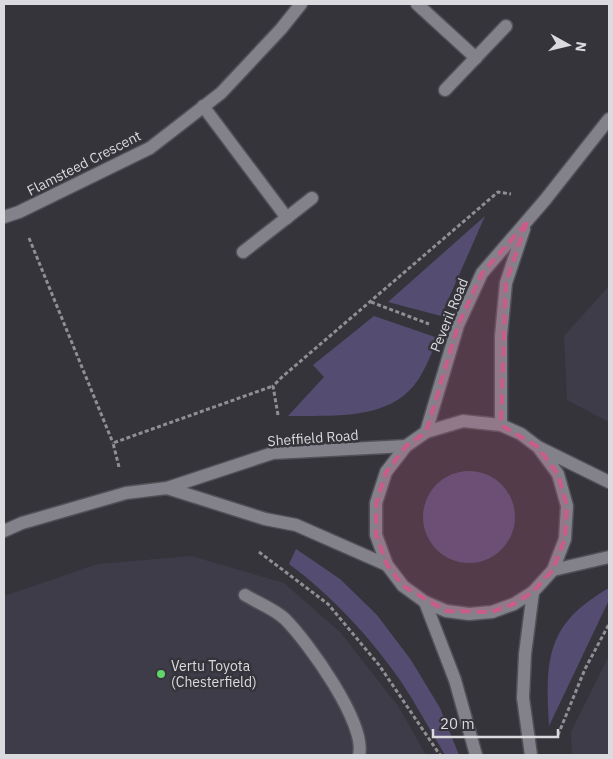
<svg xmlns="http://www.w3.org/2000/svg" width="613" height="759" viewBox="0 0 613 759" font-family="'IBM Plex Sans',sans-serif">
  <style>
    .built { fill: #3f3c4a }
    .grass { fill: #554c71 }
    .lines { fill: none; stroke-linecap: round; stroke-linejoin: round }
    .service-casing { stroke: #525057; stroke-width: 15 }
    .minor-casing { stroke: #525057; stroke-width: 15 }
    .tertiary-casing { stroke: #525057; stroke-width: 15 }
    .secondary-casing { stroke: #525057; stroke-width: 15 }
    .path { stroke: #908f94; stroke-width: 3; stroke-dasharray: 4 2.5; stroke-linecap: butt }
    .service { stroke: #83818a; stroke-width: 12 }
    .minor { stroke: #83818a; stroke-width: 12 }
    .tertiary { stroke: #83818a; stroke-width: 12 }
    .secondary { stroke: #83818a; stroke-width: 12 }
    .marked { fill: #cb5c89; fill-opacity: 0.2; stroke: #cb5c89; stroke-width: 4; stroke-dasharray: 10 6; stroke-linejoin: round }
    .poi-dot { fill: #61d46a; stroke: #35343b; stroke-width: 2 }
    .labels { text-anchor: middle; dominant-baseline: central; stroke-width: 5; stroke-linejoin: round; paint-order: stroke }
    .street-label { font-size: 14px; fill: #dbdade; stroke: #35343b }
    .poi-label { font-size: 14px; fill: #dbdade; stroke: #35343b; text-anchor: start }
  </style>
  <rect width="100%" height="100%" fill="#35343b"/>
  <g class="built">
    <polygon points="609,286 609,422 567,400 564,336"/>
    <polygon points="191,556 284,583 340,632 398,706 426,755 4,755 4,596 98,564"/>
    <polygon points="609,656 609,755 572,755 571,732"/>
  </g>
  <g class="grass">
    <polygon points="485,216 441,316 388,302"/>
    <path d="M374 316 438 338C432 352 426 368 418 380 390 422 331 415 288 416L324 377 313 365Z"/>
    <circle cx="469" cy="517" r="46"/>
    <path d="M296 549 340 579 377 615 411 660 440 708 459 755H445C430 730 416 704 400 680 370 637 331 595 289 564Z"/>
    <path d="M609 588V600L549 726C545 659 546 624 609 588Z"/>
  </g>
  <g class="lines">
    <g class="service-casing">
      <g id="service">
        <polyline points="417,4 476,58"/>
        <polyline points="445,90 506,26"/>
        <polyline points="203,106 287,218"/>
        <polyline points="243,252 312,198"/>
        <path d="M245 595C258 603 274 609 285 619 308 642 367 724 359 755"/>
      </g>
    </g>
    <g class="minor-casing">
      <polyline id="minor" points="4,217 19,212 150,148 221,93 281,29 301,4"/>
    </g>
    <g class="tertiary-casing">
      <g id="tertiary">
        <polyline points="501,425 501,336 506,283 524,229"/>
        <polyline points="426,432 458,325 482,273 545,200 609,119"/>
        <polyline points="425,602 455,680 476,755"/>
        <polyline points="531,755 523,698 525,654 533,592"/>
      </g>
    </g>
    <g class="secondary-casing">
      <g id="secondary">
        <polyline points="538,447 558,474 567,506 565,539 553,570 533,592 514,604 492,612 469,614 446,611 425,602 403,586 387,565 376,535 376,503 386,472 406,446 426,432 463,421 501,425 521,434 538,447 609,482"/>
        <polyline points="167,488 265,519 296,525 387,565"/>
        <polyline points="4,531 22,523 126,493 167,488 273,453 406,446"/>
        <polyline points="553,570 609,557"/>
      </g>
    </g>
    <g class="path">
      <polyline points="29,238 113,443"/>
      <polyline points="371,302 429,324"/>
      <polyline points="278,415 273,386 282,377 498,192 511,194"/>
      <polyline points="119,467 113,443 273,386"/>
      <polyline points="259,552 328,604 379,665 440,755"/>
      <polyline points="558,735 585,669 609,624"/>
    </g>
    <use href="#service" class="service"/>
    <use href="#minor" class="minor"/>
    <use href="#tertiary" class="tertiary"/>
    <use href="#secondary" class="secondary"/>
  </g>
  <path class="marked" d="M527 222 506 283 501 425 538 447 558 474 567 506 565 539 553 570 533 592 514 604 492 612 446 611 403 586 387 565 376 535V503L386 472 406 446 426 432 458 325 482 273Z"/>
  <circle class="poi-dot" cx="161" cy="674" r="5"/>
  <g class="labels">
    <g class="street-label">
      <text transform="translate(84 163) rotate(-27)">Flamsteed Crescent</text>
      <text transform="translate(449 315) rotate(-68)">Peveril Road</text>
      <text transform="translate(313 438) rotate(-4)">Sheffield Road</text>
    </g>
    <g class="poi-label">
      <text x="171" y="666">Vertu Toyota<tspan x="171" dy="16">(Chesterfield)</tspan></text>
    </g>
  </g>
  <rect width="613" height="759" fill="none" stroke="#dbdade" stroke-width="10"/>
  <g transform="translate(568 45) rotate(98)" stroke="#35343b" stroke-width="4" paint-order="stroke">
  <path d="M0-4L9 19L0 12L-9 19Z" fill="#dbdade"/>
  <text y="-8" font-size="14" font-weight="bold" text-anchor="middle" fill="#dbdade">N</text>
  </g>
  <path d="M433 729v8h125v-8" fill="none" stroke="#dbdade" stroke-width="2.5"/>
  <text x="440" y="729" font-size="15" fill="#dbdade" stroke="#35343b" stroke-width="4" paint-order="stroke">20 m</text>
</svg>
